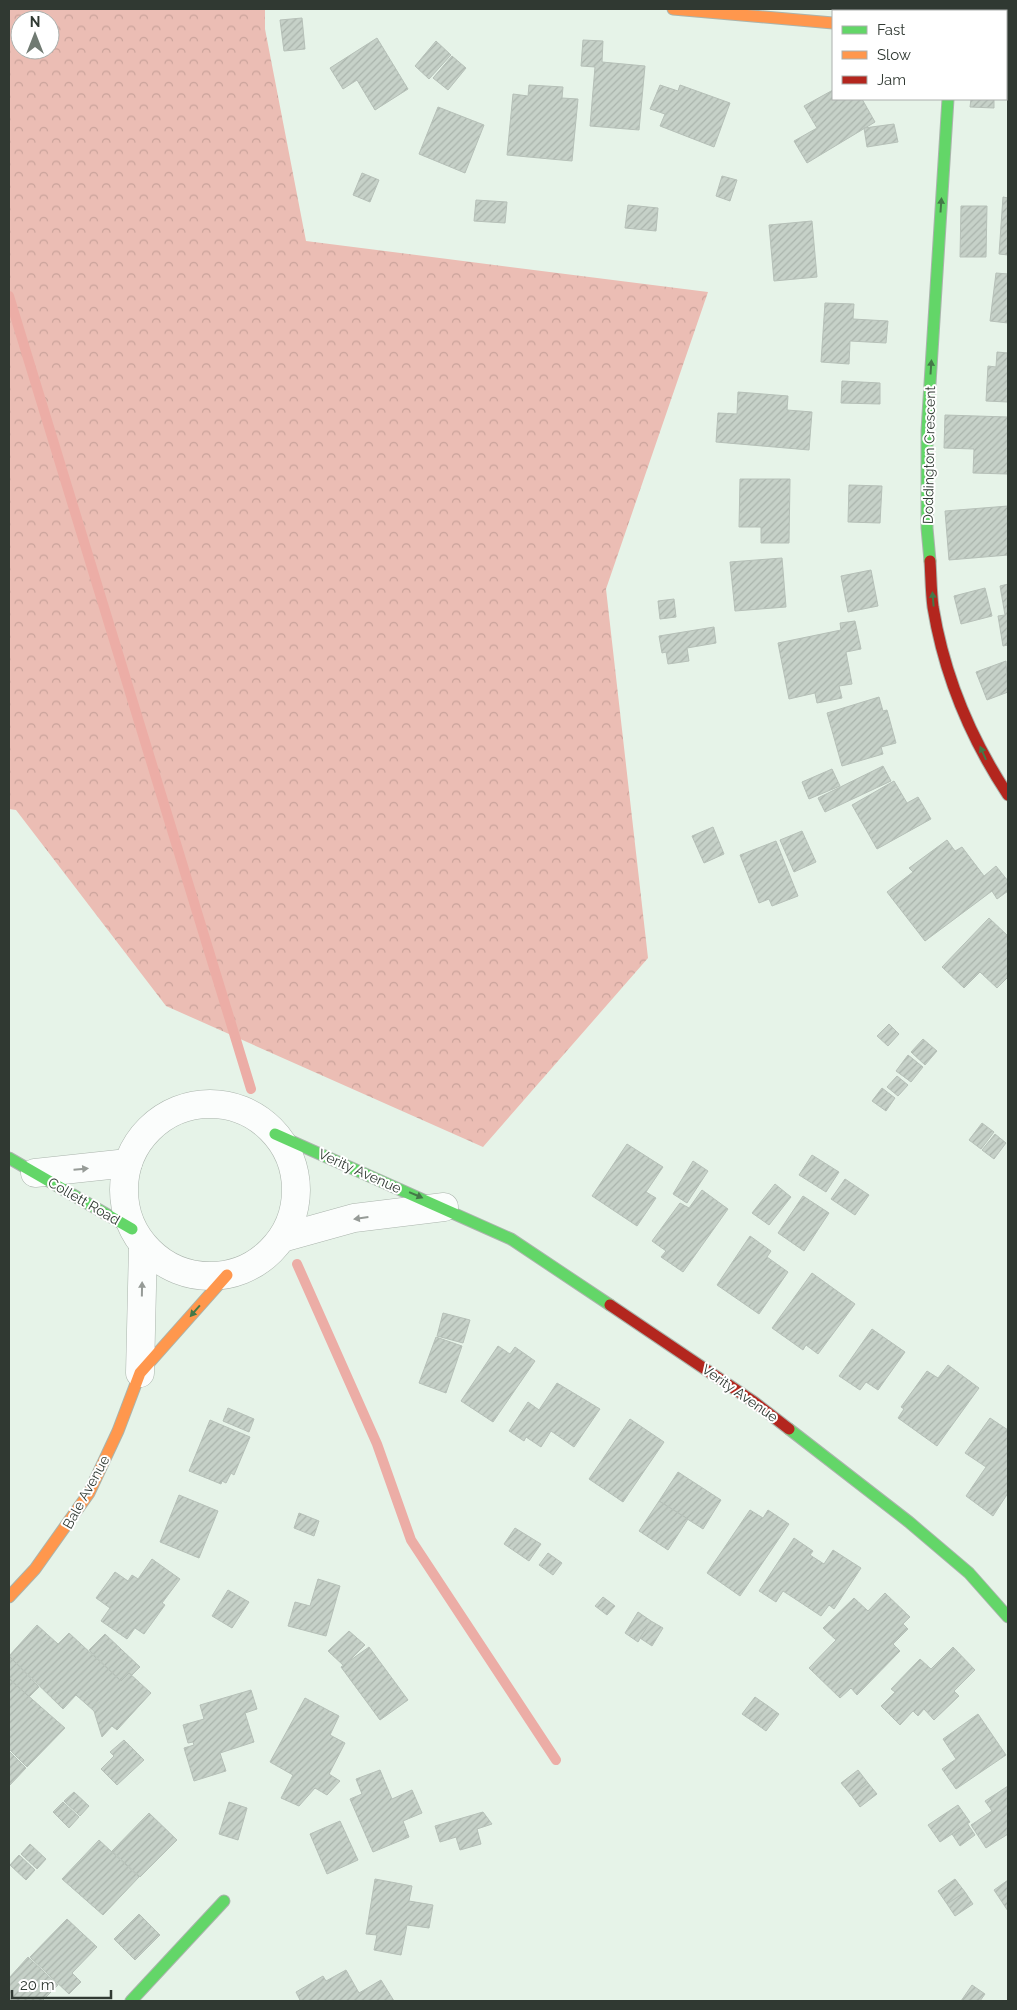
<svg xmlns="http://www.w3.org/2000/svg" width="1017" height="2010" viewBox="0 0 1017 2010" font-family="Raleway,sans-serif">
  <style>
    .forest { fill: url(#forest-crowns); fill-rule: evenodd }
    .lines { fill: none; stroke-linecap: round; stroke-linejoin: round }
    .stream { stroke: #ecada6; stroke-width: 10 }
    .building { fill: url(#building-hatch); stroke: #b6c0b8 }
    .street-casing { stroke: #aab4ac; stroke-width: 29 }
    .fast-casing { stroke: #aab4ac; stroke-width: 13 }
    .slow-casing { stroke: #aab4ac; stroke-width: 13 }
    .jam-casing { stroke: #aab4ac; stroke-width: 13 }
    .street { stroke: #fbfdfc; stroke-width: 28 }
    .fast { stroke: #63d668; stroke-width: 11 }
    .slow { stroke: #ff974d; stroke-width: 11 }
    .jam { stroke: #b3261e; stroke-width: 11 }
    .oneway { fill: #447848 }
    .oneway2 { fill: #969b97 }
    .labels { text-anchor: middle; dominant-baseline: central; stroke-width: 4; stroke-linejoin: round; paint-order: stroke }
    .street-label { font-size: 14px; fill: #303932; stroke: #fff }
  </style>
  <defs>
    <pattern id="forest-crowns" width="20" height="18" patternUnits="userSpaceOnUse" patternTransform="scale(1.25)"><rect width="20" height="18" fill="#ebbdb4"/><path d="M2 6a3 3 0 1 1 6 0M12 15a3 3 0 1 1 6 0" fill="none" stroke="#caa39b"/></pattern>
    <pattern id="building-hatch" width="6" height="6" patternUnits="userSpaceOnUse" patternTransform="scale(1.25)"><rect width="6" height="6" fill="#c6d1c8"/><path d="M-1 1l2-2M0 6l6-6M5 7l2-2" fill="none" stroke="#aab4ac"/></pattern>
  </defs>
  <rect width="100%" height="100%" fill="#e6f3e8"/>
  <path class="forest" d="M9 9H265V29L306 241 708 292 606 589 648 958 483 1147 166 1006 16 810 9 809ZM20 20H50V50H20Z"/>
  <g class="lines">
    <g class="stream">
      <polyline points="9,296 251,1089"/>
      <polyline points="297,1264 377,1444 411,1540 556,1760"/>
    </g>
  </g>
  <g class="building">
    <polygon points="302,18 305,49 284,51 280,20"/>
    <polygon points="377,38 408,89 375,110 357,80 343,89 330,68"/>
    <polygon points="583,40 603,41 602,62 645,66 639,130 590,126 595,67 581,66"/>
    <polygon points="436,41 451,55 429,79 415,66"/>
    <polygon points="452,56 466,68 448,90 433,78"/>
    <polygon points="529,85 563,87 562,98 578,99 572,161 507,155 513,94 528,96"/>
    <polygon points="660,85 678,91 680,85 730,103 714,147 660,126 665,114 650,109"/>
    <polygon points="833,90 833,99 862,99 875,122 807,163 794,141 817,128 804,106"/>
    <polygon points="971,99 994,99 994,108 970,107"/>
    <polygon points="438,107 484,125 465,173 419,154"/>
    <polygon points="894,124 898,142 867,147 864,128"/>
    <polygon points="362,173 379,180 370,202 353,195"/>
    <polygon points="722,176 737,180 730,201 716,196"/>
    <polygon points="1003,197 1008,198 1008,255 999,254"/>
    <polygon points="476,200 507,202 505,223 474,221"/>
    <polygon points="628,205 658,208 656,231 625,228"/>
    <polygon points="961,206 987,206 986,257 960,257"/>
    <polygon points="812,221 817,277 774,281 769,225"/>
    <polygon points="996,273 1008,274 1008,323 990,321"/>
    <polygon points="825,303 854,304 853,319 888,321 886,343 850,341 849,364 821,362"/>
    <polygon points="997,352 1008,353 1008,402 986,401 988,366 996,367"/>
    <polygon points="842,381 880,383 880,404 841,403"/>
    <polygon points="738,392 788,396 787,410 812,412 809,450 716,442 718,413 737,414"/>
    <polygon points="945,415 1008,417 1008,490 1008,474 973,473 974,449 944,448"/>
    <polygon points="740,479 790,479 789,543 761,543 761,527 739,527"/>
    <polygon points="849,485 882,486 880,523 848,522"/>
    <polygon points="1008,506 1008,555 949,560 945,511"/>
    <polygon points="782,558 786,607 735,611 730,562"/>
    <polygon points="871,570 878,606 848,612 841,576"/>
    <polygon points="1008,584 1008,645 1003,646 998,616 1005,615 1000,586"/>
    <polygon points="985,588 992,616 961,624 954,596"/>
    <polygon points="674,599 676,617 660,619 658,601"/>
    <polygon points="855,621 861,649 846,652 852,684 839,686 842,698 817,703 815,693 789,699 778,643 841,630 840,623"/>
    <polygon points="714,627 716,643 687,648 689,661 668,664 666,652 662,653 659,636"/>
    <polygon points="1006,661 1008,692 987,700 976,672"/>
    <polygon points="879,697 883,711 887,710 896,743 881,747 883,754 842,766 827,713"/>
    <polygon points="883,766 891,781 825,812 818,798"/>
    <polygon points="832,769 840,786 809,799 802,782"/>
    <polygon points="894,781 907,803 918,797 931,819 877,849 852,805"/>
    <polygon points="713,827 724,854 704,863 692,836"/>
    <polygon points="802,831 816,862 794,872 780,840"/>
    <polygon points="947,840 955,851 962,847 984,876 996,866 1008,881 1008,891 997,899 992,891 925,941 887,892 913,872 909,868"/>
    <polygon points="776,841 798,896 772,906 769,899 759,903 740,855"/>
    <polygon points="989,918 1008,936 1008,977 997,988 980,972 964,988 942,967"/>
    <polygon points="889,1024 899,1034 888,1046 877,1036"/>
    <polygon points="923,1039 937,1051 925,1065 911,1052"/>
    <polygon points="908,1055 923,1067 911,1082 896,1071"/>
    <polygon points="897,1076 908,1085 898,1096 887,1087"/>
    <polygon points="882,1088 895,1098 886,1111 872,1101"/>
    <polygon points="982,1123 994,1132 981,1149 969,1140"/>
    <polygon points="995,1134 1006,1143 994,1159 982,1150"/>
    <polygon points="627,1144 663,1167 646,1192 656,1198 637,1226 592,1196"/>
    <polygon points="812,1155 839,1172 826,1192 799,1175"/>
    <polygon points="693,1161 708,1171 687,1203 673,1194"/>
    <polygon points="845,1179 869,1195 855,1215 831,1199"/>
    <polygon points="775,1184 791,1197 769,1225 752,1213"/>
    <polygon points="702,1190 728,1209 683,1272 661,1257 666,1251 652,1241 680,1203 689,1208"/>
    <polygon points="803,1196 829,1213 804,1251 778,1233"/>
    <polygon points="750,1236 771,1251 767,1257 788,1272 759,1314 717,1285"/>
    <polygon points="812,1273 855,1304 818,1354 806,1345 803,1350 772,1328"/>
    <polygon points="443,1313 470,1320 463,1343 437,1336"/>
    <polygon points="872,1329 905,1352 878,1390 866,1382 860,1390 839,1376"/>
    <polygon points="436,1337 462,1346 446,1393 419,1383"/>
    <polygon points="498,1346 510,1354 515,1347 535,1361 493,1422 461,1401"/>
    <polygon points="948,1365 979,1388 937,1446 898,1418 904,1409 901,1407 927,1371 938,1378"/>
    <polygon points="557,1383 600,1409 574,1447 551,1431 541,1447 526,1437 524,1441 509,1431 528,1402 539,1410"/>
    <polygon points="228,1408 254,1419 249,1432 223,1421"/>
    <polygon points="990,1418 1008,1430 1008,1493 993,1516 966,1496 986,1467 965,1453"/>
    <polygon points="630,1419 664,1442 623,1502 589,1479"/>
    <polygon points="210,1420 250,1437 234,1475 231,1473 226,1483 222,1481 221,1484 189,1471"/>
    <polygon points="678,1472 721,1500 703,1529 659,1501"/>
    <polygon points="179,1495 218,1511 199,1558 160,1542"/>
    <polygon points="659,1501 688,1519 668,1550 639,1531"/>
    <polygon points="750,1510 763,1518 768,1510 789,1524 740,1596 707,1573"/>
    <polygon points="299,1513 319,1521 314,1536 294,1528"/>
    <polygon points="515,1528 541,1544 529,1561 504,1544"/>
    <polygon points="794,1538 813,1551 810,1555 824,1564 833,1550 861,1568 834,1609 829,1605 821,1616 783,1591 776,1602 759,1591"/>
    <polygon points="548,1553 562,1563 553,1575 539,1565"/>
    <polygon points="152,1559 180,1579 162,1603 165,1605 144,1634 135,1628 127,1639 101,1621 110,1608 96,1598 115,1572 128,1581 132,1575 138,1579"/>
    <polygon points="318,1579 340,1586 326,1636 288,1626 295,1602 310,1606"/>
    <polygon points="228,1590 249,1602 232,1628 212,1616"/>
    <polygon points="885,1593 910,1617 903,1624 908,1629 893,1644 900,1651 857,1695 851,1688 840,1698 809,1668 836,1640 823,1628 854,1598 868,1611"/>
    <polygon points="603,1597 615,1606 607,1615 595,1606"/>
    <polygon points="638,1612 651,1621 638,1642 625,1633"/>
    <polygon points="651,1621 663,1628 652,1646 640,1638"/>
    <polygon points="37,1625 58,1644 69,1633 121,1681 129,1673 151,1693 117,1730 112,1726 102,1737 94,1711 76,1695 63,1709 9,1656"/>
    <polygon points="349,1631 365,1645 344,1666 328,1651"/>
    <polygon points="105,1634 140,1667 132,1675 129,1673 121,1681 89,1650"/>
    <polygon points="369,1647 408,1700 380,1720 341,1667"/>
    <polygon points="953,1647 975,1670 954,1691 959,1696 934,1720 924,1709 918,1716 913,1711 900,1725 881,1706 895,1692 891,1689 920,1659 931,1669"/>
    <polygon points="10,1657 39,1687 29,1697 9,1678"/>
    <polygon points="9,1679 65,1728 27,1767 9,1749"/>
    <polygon points="251,1690 257,1709 245,1713 254,1742 220,1753 226,1771 194,1781 184,1748 194,1745 193,1742 188,1743 183,1725 204,1719 200,1705"/>
    <polygon points="755,1697 768,1706 755,1723 742,1714"/>
    <polygon points="305,1698 339,1716 330,1735 345,1743 329,1774 340,1781 327,1795 315,1788 299,1806 281,1798 293,1775 270,1762"/>
    <polygon points="768,1706 779,1714 766,1731 755,1723"/>
    <polygon points="978,1714 1006,1755 956,1789 942,1769 956,1759 943,1739"/>
    <polygon points="124,1740 144,1760 117,1785 101,1769 114,1756 110,1752"/>
    <polygon points="9,1751 26,1768 9,1786"/>
    <polygon points="380,1770 392,1799 412,1790 422,1813 403,1821 409,1837 373,1852 350,1799 362,1794 356,1779"/>
    <polygon points="858,1770 868,1783 852,1796 841,1783"/>
    <polygon points="868,1783 877,1794 860,1807 852,1796"/>
    <polygon points="1008,1786 1008,1834 986,1848 971,1825 992,1811 985,1801"/>
    <polygon points="74,1792 89,1806 80,1816 64,1801"/>
    <polygon points="63,1802 79,1817 69,1828 53,1812"/>
    <polygon points="229,1802 247,1808 238,1840 219,1834"/>
    <polygon points="958,1805 970,1822 940,1842 928,1825"/>
    <polygon points="483,1812 492,1824 477,1829 481,1844 460,1850 456,1837 440,1842 435,1826"/>
    <polygon points="149,1813 177,1840 140,1877 112,1851"/>
    <polygon points="340,1821 358,1860 327,1874 310,1834"/>
    <polygon points="967,1823 975,1835 960,1846 952,1834"/>
    <polygon points="99,1840 139,1877 103,1915 62,1879"/>
    <polygon points="30,1844 46,1859 37,1869 21,1854"/>
    <polygon points="19,1855 35,1870 26,1880 10,1865"/>
    <polygon points="375,1879 412,1886 409,1901 433,1905 429,1928 407,1925 401,1955 374,1950 377,1935 366,1934"/>
    <polygon points="955,1879 965,1892 947,1904 938,1891"/>
    <polygon points="1008,1880 1008,1911 994,1890"/>
    <polygon points="965,1892 973,1904 955,1916 947,1904"/>
    <polygon points="139,1914 160,1935 135,1960 114,1939"/>
    <polygon points="67,1919 97,1947 72,1973 81,1982 69,1994 30,1957"/>
    <polygon points="28,1957 58,1985 42,2001 9,2001 9,1978"/>
    <polygon points="346,1970 359,1993 381,1980 394,2001 297,2001 300,2000 296,1992 323,1976 326,1981"/>
    <polygon points="972,1985 985,1994 980,2001 961,2001"/>
  </g>
  <g class="lines">
    <g class="street-casing">
      <g id="street">
        <polyline points="953,11 954,9"/>
        <circle cx="210" cy="1190" r="86"/>
        <polyline points="35,1173 128,1163"/>
        <polyline points="282,1238 354,1218 444,1207"/>
        <polyline points="140,1373 143,1245"/>
      </g>
    </g>
    <g class="fast-casing">
      <g id="fast">
        <polyline points="930,561 927,528 927,431 948,99"/>
        <polyline points="275,1134 511,1239 610,1305"/>
        <polyline points="9,1158 132,1229"/>
        <polyline points="789,1429 909,1522 969,1573 1008,1617"/>
        <polyline points="131,2001 224,1901"/>
      </g>
    </g>
    <g class="slow-casing">
      <g id="slow">
        <polyline points="673,9 833,23"/>
        <polyline points="9,1597 35,1569 89,1493 118,1431 140,1373 227,1275"/>
      </g>
    </g>
    <g class="jam-casing">
      <g id="jam">
        <path d="M930 561C931 576 931 592 933 607 944 674 971 739 1008 795"/>
        <polyline points="610,1305 754,1402 789,1429"/>
      </g>
    </g>
    <use href="#street" class="street"/>
    <use href="#fast" class="fast"/>
    <use href="#slow" class="slow"/>
    <use href="#jam" class="jam"/>
  </g>
  <defs><path id="oneway-solid" d="M-6-.8H1V-3.2L6.5 0L1 3.2V.8H-6Z" transform="scale(1.25)"/></defs>
  <g class="oneway">
    <use href="#oneway-solid" transform="translate(941 205) rotate(-86)"/>
    <use href="#oneway-solid" transform="translate(931 367) rotate(-86)"/>
    <use href="#oneway-solid" transform="translate(933 599) rotate(-95)"/>
    <use href="#oneway-solid" transform="translate(983 753) rotate(-114)"/>
    <use href="#oneway-solid" transform="translate(416 1195) rotate(23)"/>
    <use href="#oneway-solid" transform="translate(195 1311) rotate(131)"/>
  </g>
  <g class="oneway2">
    <use href="#oneway-solid" transform="translate(81 1169) rotate(-5)"/>
    <use href="#oneway-solid" transform="translate(361 1218) rotate(172)"/>
    <use href="#oneway-solid" transform="translate(142 1289) rotate(-89)"/>
  </g>
  <g class="labels">
    <g class="street-label">
      <text transform="translate(929 455) rotate(-89)">Doddington Crescent</text>
      <text transform="translate(360 1171) rotate(24)">Verity Avenue</text>
      <text transform="translate(84 1201) rotate(30)">Collett Road</text>
      <text transform="translate(740 1393) rotate(35)">Verity Avenue</text>
      <text transform="translate(86 1492) rotate(-61)">Bale Avenue</text>
    </g>
  </g>
  <rect width="1017" height="2010" fill="none" stroke="#303932" stroke-width="20"/>
  <rect x="832" y="10" width="175" height="90" fill="#ffffff" stroke="#acb0ad"/>
  <rect x="842" y="26" width="25" height="8" fill="#63d668" stroke="#acb0ad"/>
  <text x="877" y="35" font-size="15" fill="#303932">Fast</text>
  <rect x="842" y="51" width="25" height="8" fill="#ff974d" stroke="#acb0ad"/>
  <text x="877" y="60" font-size="15" fill="#303932">Slow</text>
  <rect x="842" y="76" width="25" height="8" fill="#b3261e" stroke="#acb0ad"/>
  <text x="877" y="85" font-size="15" fill="#303932">Jam</text>
  <g transform="translate(35 35)"><circle r="24" fill="#ffffff" stroke="#acb0ad"/>
  <path d="M0-4L9 19L0 12L-9 19Z" fill="#707a72"/>
  <text y="-8" font-size="14" font-weight="bold" text-anchor="middle" fill="#303932">N</text>
  </g>
  <path d="M12 1990v8h99v-8" fill="none" stroke="#303932" stroke-width="2.5"/>
  <text x="20" y="1990" font-size="15" fill="#303932" stroke="#ffffff" stroke-width="4" paint-order="stroke">20 m</text>
</svg>
